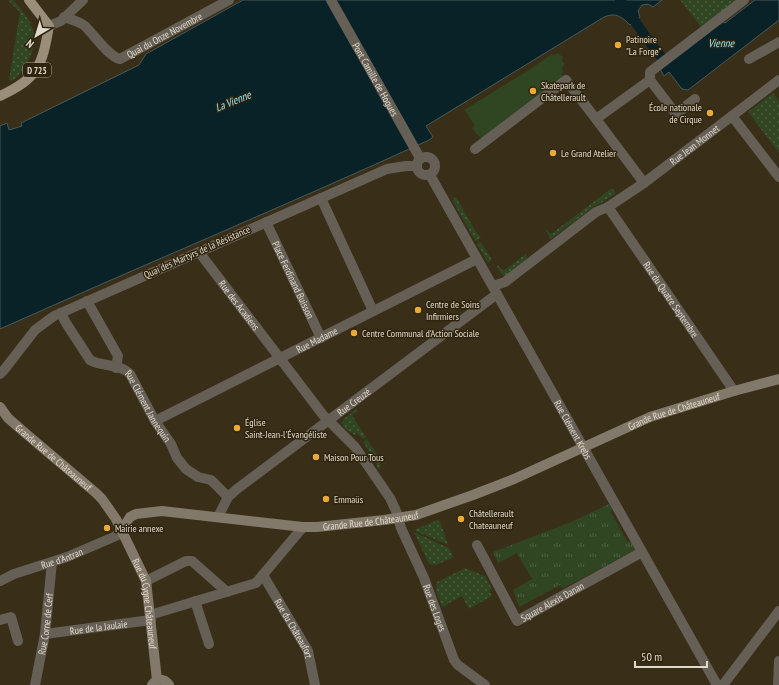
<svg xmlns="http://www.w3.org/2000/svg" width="779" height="685" viewBox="0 0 779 685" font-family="'PT Sans Narrow',sans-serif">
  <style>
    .grass { fill: url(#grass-dots) }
    .park { fill: url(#park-tufts) }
    .pitch { fill: #304522 }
    .water { fill: #082228; stroke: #495959 }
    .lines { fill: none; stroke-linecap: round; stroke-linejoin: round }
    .canal { stroke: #082228; stroke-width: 10 }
    .minor { stroke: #655f55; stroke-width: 10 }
    .tertiary { stroke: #655f55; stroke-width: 10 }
    .secondary { stroke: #83796a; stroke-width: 10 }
    .primary { stroke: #9a8d79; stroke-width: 10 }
    .poi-dot { fill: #e9ab38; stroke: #2f240e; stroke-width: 1.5 }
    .labels { text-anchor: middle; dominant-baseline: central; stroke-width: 3; stroke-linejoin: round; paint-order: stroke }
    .shield { fill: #2f240e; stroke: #aba292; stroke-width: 1 }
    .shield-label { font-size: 9px; font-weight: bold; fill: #e0d8cb }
    .street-label { font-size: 10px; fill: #e0d8cb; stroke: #2f240e }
    .poi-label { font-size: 10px; fill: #e0d8cb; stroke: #2f240e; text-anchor: start }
    .water-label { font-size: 11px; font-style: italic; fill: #8be6f9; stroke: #2f240e }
  </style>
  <defs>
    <pattern id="grass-dots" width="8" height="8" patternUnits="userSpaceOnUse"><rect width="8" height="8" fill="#304522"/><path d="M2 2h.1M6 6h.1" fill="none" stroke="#4e5f41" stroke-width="1.8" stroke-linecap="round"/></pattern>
    <pattern id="park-tufts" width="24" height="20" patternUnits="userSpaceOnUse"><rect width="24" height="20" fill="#304522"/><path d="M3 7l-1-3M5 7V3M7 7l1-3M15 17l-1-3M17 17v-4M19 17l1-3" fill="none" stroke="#4e5f41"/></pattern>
  </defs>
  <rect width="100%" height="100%" fill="#392e18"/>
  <g class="grass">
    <path d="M8 0H13C32 21 42 36 27 63 23 70 18 78 11 81L9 80 20 12Z"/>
    <polygon points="680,0 739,0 702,28"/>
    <polygon points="773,93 779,101 779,153 748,112"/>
    <polygon points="612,188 616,193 603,202 593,207 551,239 545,230 546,229 551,234"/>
    <polygon points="456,197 476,232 481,237 476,242 452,200"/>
    <polygon points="480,241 492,260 488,263 477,244"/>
    <polygon points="526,254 527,256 526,260 504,277 497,267 498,265 503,271"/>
    <path d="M356 409 358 411 352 415 366 437 363 439 357 433 355 435C349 431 340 428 343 420Z"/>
    <polygon points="367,439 380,459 386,455 381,461 380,469 378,469 375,460 363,442"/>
    <polygon points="438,520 440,521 448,545 415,531 416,529"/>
    <polygon points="414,532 449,548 453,556 452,558 436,565 429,564"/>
    <polygon points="465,568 485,576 492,589 489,590 492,596 469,609 462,596 442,607 436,590 437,582"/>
  </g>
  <polygon class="park" points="609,504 612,509 611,512 627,541 631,542 635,550 562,589 560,585 519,607 513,590 532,579 517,553 498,563 493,552 571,522"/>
  <polygon class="pitch" points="558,53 563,57 562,61 565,64 562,68 563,70 562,71 564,72 561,74 563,76 481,139 472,128 475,125 464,110 532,68 550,55 553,54 554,55"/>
  <g class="water">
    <path d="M243 0H662L653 7 648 4 642 5 638 11 640 17 630 25C622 17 616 12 604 17L426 126 433 137 429 140C287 205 143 265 0 329V126L7 123 9 130 22 126 21 123 139 65 146 54Z"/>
    <polygon points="755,0 779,0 779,20 688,90 682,89 669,72 664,76 660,69 722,21 725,23"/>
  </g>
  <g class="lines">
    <polyline class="canal" points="620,0 648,40 669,67"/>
    <g class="minor">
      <path id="s1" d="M331 0 420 158"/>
      <path id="s2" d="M64 17C72 20 79 21 85 26 94 35 109 57 120 59L229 0"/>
      <polyline points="49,26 61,21 83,0"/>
      <polyline points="749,59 779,42"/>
      <polyline points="650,80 676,114 695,99"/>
      <polyline points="732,116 779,177"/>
      <polyline points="596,119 644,183"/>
      <polyline points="475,149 566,80 596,119 650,80 650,72 744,0"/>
      <circle cx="426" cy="166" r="9"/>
      <path id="s3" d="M430 175 717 685"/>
      <polyline points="321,198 373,311"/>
      <path id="s4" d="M608 207 734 391"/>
      <path id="s5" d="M266 222 321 338"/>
      <polyline points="199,252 387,169 406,166 416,166"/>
      <path id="s6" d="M493 286 505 282 596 212 608 207 644 183 779 80"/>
      <polyline points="87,301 118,356 116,368"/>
      <path id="s7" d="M61 313 66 323 90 360C101 367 120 363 130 374L155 421 171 444 177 458 186 469 198 477 211 480 228 497"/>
      <path id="s8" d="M155 421 477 259"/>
      <path id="s9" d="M218 517 228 497 237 489 497 294"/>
      <path id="s10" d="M477 545 517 621 642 552"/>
      <path id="s11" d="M263 575 308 651 315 685"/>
      <path id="s12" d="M0 581 14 574 67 557 116 536 122 530"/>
      <polyline points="146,581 186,561 192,561 227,592"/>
      <polyline points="195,601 209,644"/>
      <polyline points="150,615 256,583 303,527"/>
      <polyline points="0,620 11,617 18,641"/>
      <path id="s13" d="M45 634 151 620"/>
      <path id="s14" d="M35 685 45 634 52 562"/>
      <polyline points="723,685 779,611"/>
      <polyline points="778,685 779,661"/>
    </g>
    <path class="tertiary" id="s15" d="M0 374 4 370 35 330 54 316 199 252 323 415 355 447 390 498 396 511 401 528 424 578 454 660 458 665 485 685"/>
    <g class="secondary">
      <path id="s16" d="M0 407 8 418 24 432 96 493 102 499 116 519 146 581 157 680"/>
      <path id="s17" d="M122 530 130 517 136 514 162 511 303 527H317L384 520 416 515 473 495 514 479 650 417 734 391 779 379"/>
      <path d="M152 685C157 678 164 678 169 685"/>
    </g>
    <path class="primary" d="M0 96C38 78 42 67 49 26L29 0"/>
  </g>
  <g class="poi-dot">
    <circle cx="618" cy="45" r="4"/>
    <circle cx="533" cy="91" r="4"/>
    <circle cx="710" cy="113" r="4"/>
    <circle cx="553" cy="153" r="4"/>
    <circle cx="418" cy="310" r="4"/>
    <circle cx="354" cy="333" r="4"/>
    <circle cx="237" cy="428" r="4"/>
    <circle cx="316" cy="457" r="4"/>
    <circle cx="326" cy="499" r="4"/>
    <circle cx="461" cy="519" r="4"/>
    <circle cx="107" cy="528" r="4"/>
  </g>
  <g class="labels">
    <rect class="shield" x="23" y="63" width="28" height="14" rx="3"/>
    <g class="shield-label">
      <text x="37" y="70">D 725</text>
    </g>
    <g class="street-label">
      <text stroke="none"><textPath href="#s2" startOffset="122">Quai du Onze Novembre</textPath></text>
      <text stroke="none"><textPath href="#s1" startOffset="91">Pont Camille de Hogues</textPath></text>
      <text stroke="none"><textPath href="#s6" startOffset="247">Rue Jean Monnet</textPath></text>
      <text transform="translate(197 252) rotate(-24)">Quai des Martyrs de la Résistance</text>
      <text stroke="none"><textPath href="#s5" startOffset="64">Place Ferdinand Buisson</textPath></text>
      <text stroke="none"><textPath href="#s4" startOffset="112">Rue du Quatre Septembre</textPath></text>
      <text stroke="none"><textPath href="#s15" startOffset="305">Rue des Acadiens</textPath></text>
      <text stroke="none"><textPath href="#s8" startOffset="181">Rue Madame</textPath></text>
      <text stroke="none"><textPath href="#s9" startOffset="180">Rue Creuzé</textPath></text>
      <text stroke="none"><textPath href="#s7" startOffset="135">Rue Clément Jannequin</textPath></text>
      <text stroke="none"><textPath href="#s17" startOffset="582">Grande Rue de Châteauneuf</textPath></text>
      <text stroke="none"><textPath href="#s3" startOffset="292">Rue Clément Krebs</textPath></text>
      <text stroke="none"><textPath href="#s16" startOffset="74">Grande Rue de Châteauneuf</textPath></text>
      <text stroke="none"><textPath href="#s17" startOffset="258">Grande Rue de Châteauneuf</textPath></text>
      <text stroke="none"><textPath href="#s12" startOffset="66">Rue d'Antran</textPath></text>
      <text stroke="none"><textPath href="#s10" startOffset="126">Square Alexis Danan</textPath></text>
      <text stroke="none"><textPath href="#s16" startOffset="253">Rue du Cygne Châteauneuf</textPath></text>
      <text stroke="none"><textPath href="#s15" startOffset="669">Rue des Loges</textPath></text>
      <text stroke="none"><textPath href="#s14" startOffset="62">Rue Corne de Cerf</textPath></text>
      <text stroke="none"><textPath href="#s13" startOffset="54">Rue de la Jaulaie</textPath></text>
      <text stroke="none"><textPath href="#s11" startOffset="62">Rue du Châteaufort</textPath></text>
    </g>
    <g class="poi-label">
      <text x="626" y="39">Patinoire<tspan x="626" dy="12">"La Forge"</tspan></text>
      <text x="541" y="85">Skatepark de<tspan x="541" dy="12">Châtellerault</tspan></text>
      <text x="702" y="107" text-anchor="end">École nationale<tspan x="702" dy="12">de Cirque</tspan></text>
      <text x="561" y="153">Le Grand Atelier</text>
      <text x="426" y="304">Centre de Soins<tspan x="426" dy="12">Infirmiers</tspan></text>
      <text x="362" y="333">Centre Communal d'Action Sociale</text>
      <text x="245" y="422">Église<tspan x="245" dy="12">Saint-Jean-l'Évangéliste</tspan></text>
      <text x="324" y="457">Maison Pour Tous</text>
      <text x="334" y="499">Emmaüs</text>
      <text x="469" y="513">Châtellerault<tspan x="469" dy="12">Chateauneuf</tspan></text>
      <text x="115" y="528">Mairie annexe</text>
    </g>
    <g class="water-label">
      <text x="721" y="43">Vienne</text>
      <text transform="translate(233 101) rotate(-22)">La Vienne</text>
    </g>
  </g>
  <g transform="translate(36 36) rotate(218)" stroke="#2f240e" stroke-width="3" paint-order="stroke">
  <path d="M0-3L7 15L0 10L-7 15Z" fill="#e0d8cb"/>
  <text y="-6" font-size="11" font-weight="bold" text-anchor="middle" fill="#e0d8cb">N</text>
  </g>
  <path d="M635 661v6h72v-6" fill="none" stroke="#e0d8cb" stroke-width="2"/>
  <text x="641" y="661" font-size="12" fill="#e0d8cb" stroke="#2f240e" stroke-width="3" paint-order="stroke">50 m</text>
</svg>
